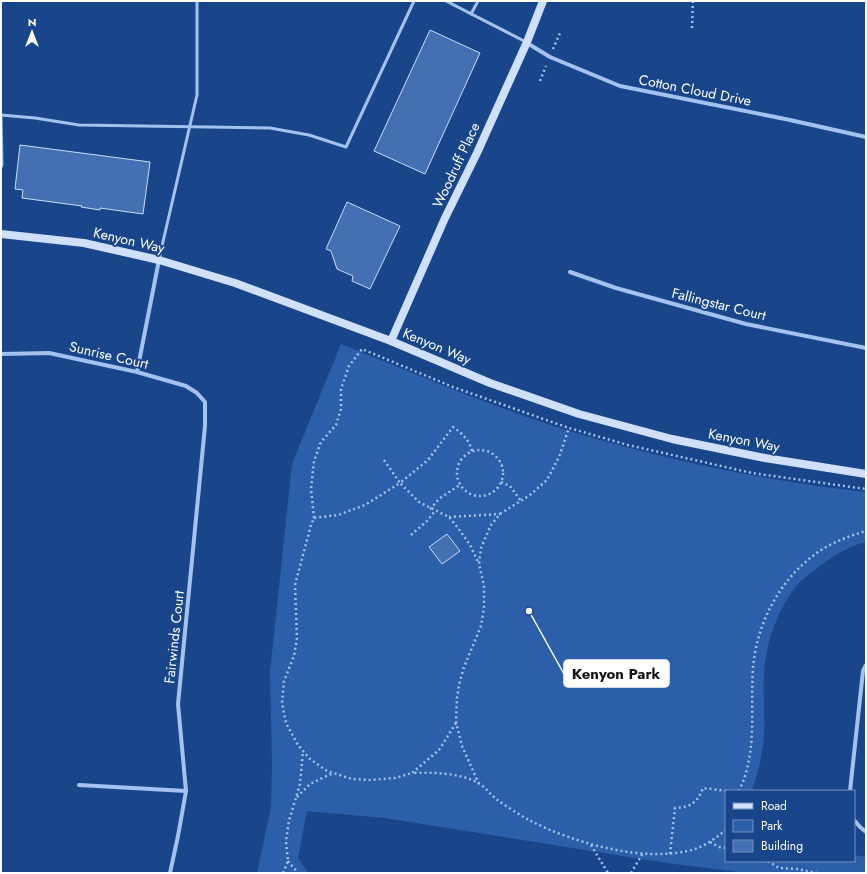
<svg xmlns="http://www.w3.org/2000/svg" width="867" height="874" viewBox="0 0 867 874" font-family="Jost,sans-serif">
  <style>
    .green { fill: #2c5fa9 }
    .building { fill: #4270b3; stroke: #c9ddfa }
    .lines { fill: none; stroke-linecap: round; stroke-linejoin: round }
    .path { stroke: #a3c2ed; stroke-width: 2.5; stroke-dasharray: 2 3; stroke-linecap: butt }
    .lane { stroke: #a3c2ed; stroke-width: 3 }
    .street { stroke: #a3c2ed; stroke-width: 4 }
    .secondary { stroke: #d0e0fa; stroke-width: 8 }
    .labels { text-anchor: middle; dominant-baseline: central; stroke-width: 3.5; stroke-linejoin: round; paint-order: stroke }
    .street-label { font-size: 14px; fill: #fff; stroke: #19468a }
    .leader { fill: none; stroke: #fff; stroke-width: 1.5 }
    .callout-dot { fill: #fff; stroke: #19468a; stroke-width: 1.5 }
    .callout { fill: #fff; stroke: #fff; stroke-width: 1.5 }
    .callout-label { font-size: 15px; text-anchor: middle; font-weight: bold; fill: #111 }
  </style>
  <rect width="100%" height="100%" fill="#19468a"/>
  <path class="green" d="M341 344C419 375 496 409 576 433 671 461 768 481 866 492V542C848 546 829 558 815 570 811 573 805 577 801 581 779 604 766 642 764 673 763 694 765 714 764 734 763 754 758 772 752 791H726V861H854V855L866 857V873H746L667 863 385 818 307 811 298 858 308 873H257L271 807 272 765 270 672 292 464Z"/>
  <g class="building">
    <polygon points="430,30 480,53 425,174 374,151"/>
    <polygon points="20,145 150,162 143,214 100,208 100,210 81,207 82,206 22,198 23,190 15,189"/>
    <polygon points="347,202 400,226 370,289 352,281 353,276 337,269 331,251 326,249"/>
    <polygon points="447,534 460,551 442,564 429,547"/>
  </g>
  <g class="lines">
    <g class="path">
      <polyline points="692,28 693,1"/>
      <polyline points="553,49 561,31"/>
      <polyline points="540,81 546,66"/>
      <circle cx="480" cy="473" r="23"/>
      <path d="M472 451C469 440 463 434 453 427L428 460 400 483 419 502 449 517 458 528 470 545 479 564"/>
      <polyline points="384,460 400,483 365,505 338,515 314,518 311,525 295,585 297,638 294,656 284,681 282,703 286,723 298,745 310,759 327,771 352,779 371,780 395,778 412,773"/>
      <polyline points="501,482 510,486 521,501"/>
      <polyline points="430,509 440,498 460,485"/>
      <polyline points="449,517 500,514"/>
      <polyline points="314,518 311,489 314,461 321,442 336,425 341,409 341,389 349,366 362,349 453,387 569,428"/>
      <polyline points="411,535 427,521 435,511"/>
      <path d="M456 723 439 750 412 773C432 772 463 773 480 784 486 788 490 794 496 799 506 806 518 814 529 820 573 843 646 864 695 849 707 845 717 837 726 830"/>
      <polyline points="479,784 462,746 456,722 457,698 459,685 464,667 481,626 484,608 484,586 479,564 481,548 491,525 500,514 530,495 547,480 559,457 569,428 628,445 752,473 866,489"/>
      <path d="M739 791C758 751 750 710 753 668 757 619 784 572 826 547 839 540 852 535 866 531"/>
      <polyline points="297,797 310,784 333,773"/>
      <polyline points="710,842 719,847 726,848"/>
      <polyline points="591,845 608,873"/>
      <path d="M670 854 675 808C691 807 697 803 703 788L727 791"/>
      <polyline points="288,861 298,873"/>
      <polyline points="768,861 779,868 797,869 817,873"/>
      <polyline points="283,873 288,861 286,841 289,821 300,784 303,751"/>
      <polyline points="631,873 643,853"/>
    </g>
    <g class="lane">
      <polyline points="446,1 526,42"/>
      <polyline points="471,14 478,1"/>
      <polyline points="1,115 35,118 79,125 270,128 309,135 346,147 414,1"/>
      <polyline points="1,167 2,165 1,115"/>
      <polyline points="159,259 197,95 197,1"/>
    </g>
    <g class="street">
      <polyline points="527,43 550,57 620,86 790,120 866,137"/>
      <polyline points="570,272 616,288 746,324 866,348"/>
      <polyline points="1,354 49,353 137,372 186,386 197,393 205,402 205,426 178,704 186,791 178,836 170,873"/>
      <polyline points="137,372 159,260"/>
      <polyline points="79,785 186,791"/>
      <polyline points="850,791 863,671 866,665"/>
      <polyline points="854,820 860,827 866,832"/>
    </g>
    <g class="secondary">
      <polyline points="1,234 84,243 159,260 235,283 391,341 490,383 579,414 672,439 765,458 866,474"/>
      <polyline points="391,341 445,218 477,153 527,42 543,1"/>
    </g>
  </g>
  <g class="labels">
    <g class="street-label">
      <text transform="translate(695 90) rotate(11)">Cotton Cloud Drive</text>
      <text transform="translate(456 165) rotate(-65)">Woodruff Place</text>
      <text transform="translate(129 240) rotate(13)">Kenyon Way</text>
      <text transform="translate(719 304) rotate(14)">Fallingstar Court</text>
      <text transform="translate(437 346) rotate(23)">Kenyon Way</text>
      <text transform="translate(109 355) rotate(13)">Sunrise Court</text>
      <text transform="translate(744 440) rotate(11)">Kenyon Way</text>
      <text transform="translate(174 637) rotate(-84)">Fairwinds Court</text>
    </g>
  </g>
  <path class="leader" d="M529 611L564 674"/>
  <circle class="callout-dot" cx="529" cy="611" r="4"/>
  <rect class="callout" x="564" y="660" width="105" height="27" rx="4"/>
  <g class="callout-label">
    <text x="616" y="679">Kenyon Park</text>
  </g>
  <rect width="867" height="874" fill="none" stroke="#ffffff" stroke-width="4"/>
  <rect x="725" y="790" width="130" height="72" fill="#19468a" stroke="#7590b9"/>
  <rect x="733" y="803" width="20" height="6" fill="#d0e0fa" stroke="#7590b9"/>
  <text x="761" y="810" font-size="12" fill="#ffffff">Road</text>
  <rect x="733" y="820" width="20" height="12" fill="#2c5fa9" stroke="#7590b9"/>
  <text x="761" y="830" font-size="12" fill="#ffffff">Park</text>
  <rect x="733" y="840" width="20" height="12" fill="#4270b3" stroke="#7590b9"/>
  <text x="761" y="850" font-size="12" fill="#ffffff">Building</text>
  <g transform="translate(32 32)" stroke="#19468a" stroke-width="3" paint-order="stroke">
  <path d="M0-3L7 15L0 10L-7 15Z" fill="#ffffff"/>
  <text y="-6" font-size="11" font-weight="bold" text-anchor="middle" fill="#ffffff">N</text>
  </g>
</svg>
